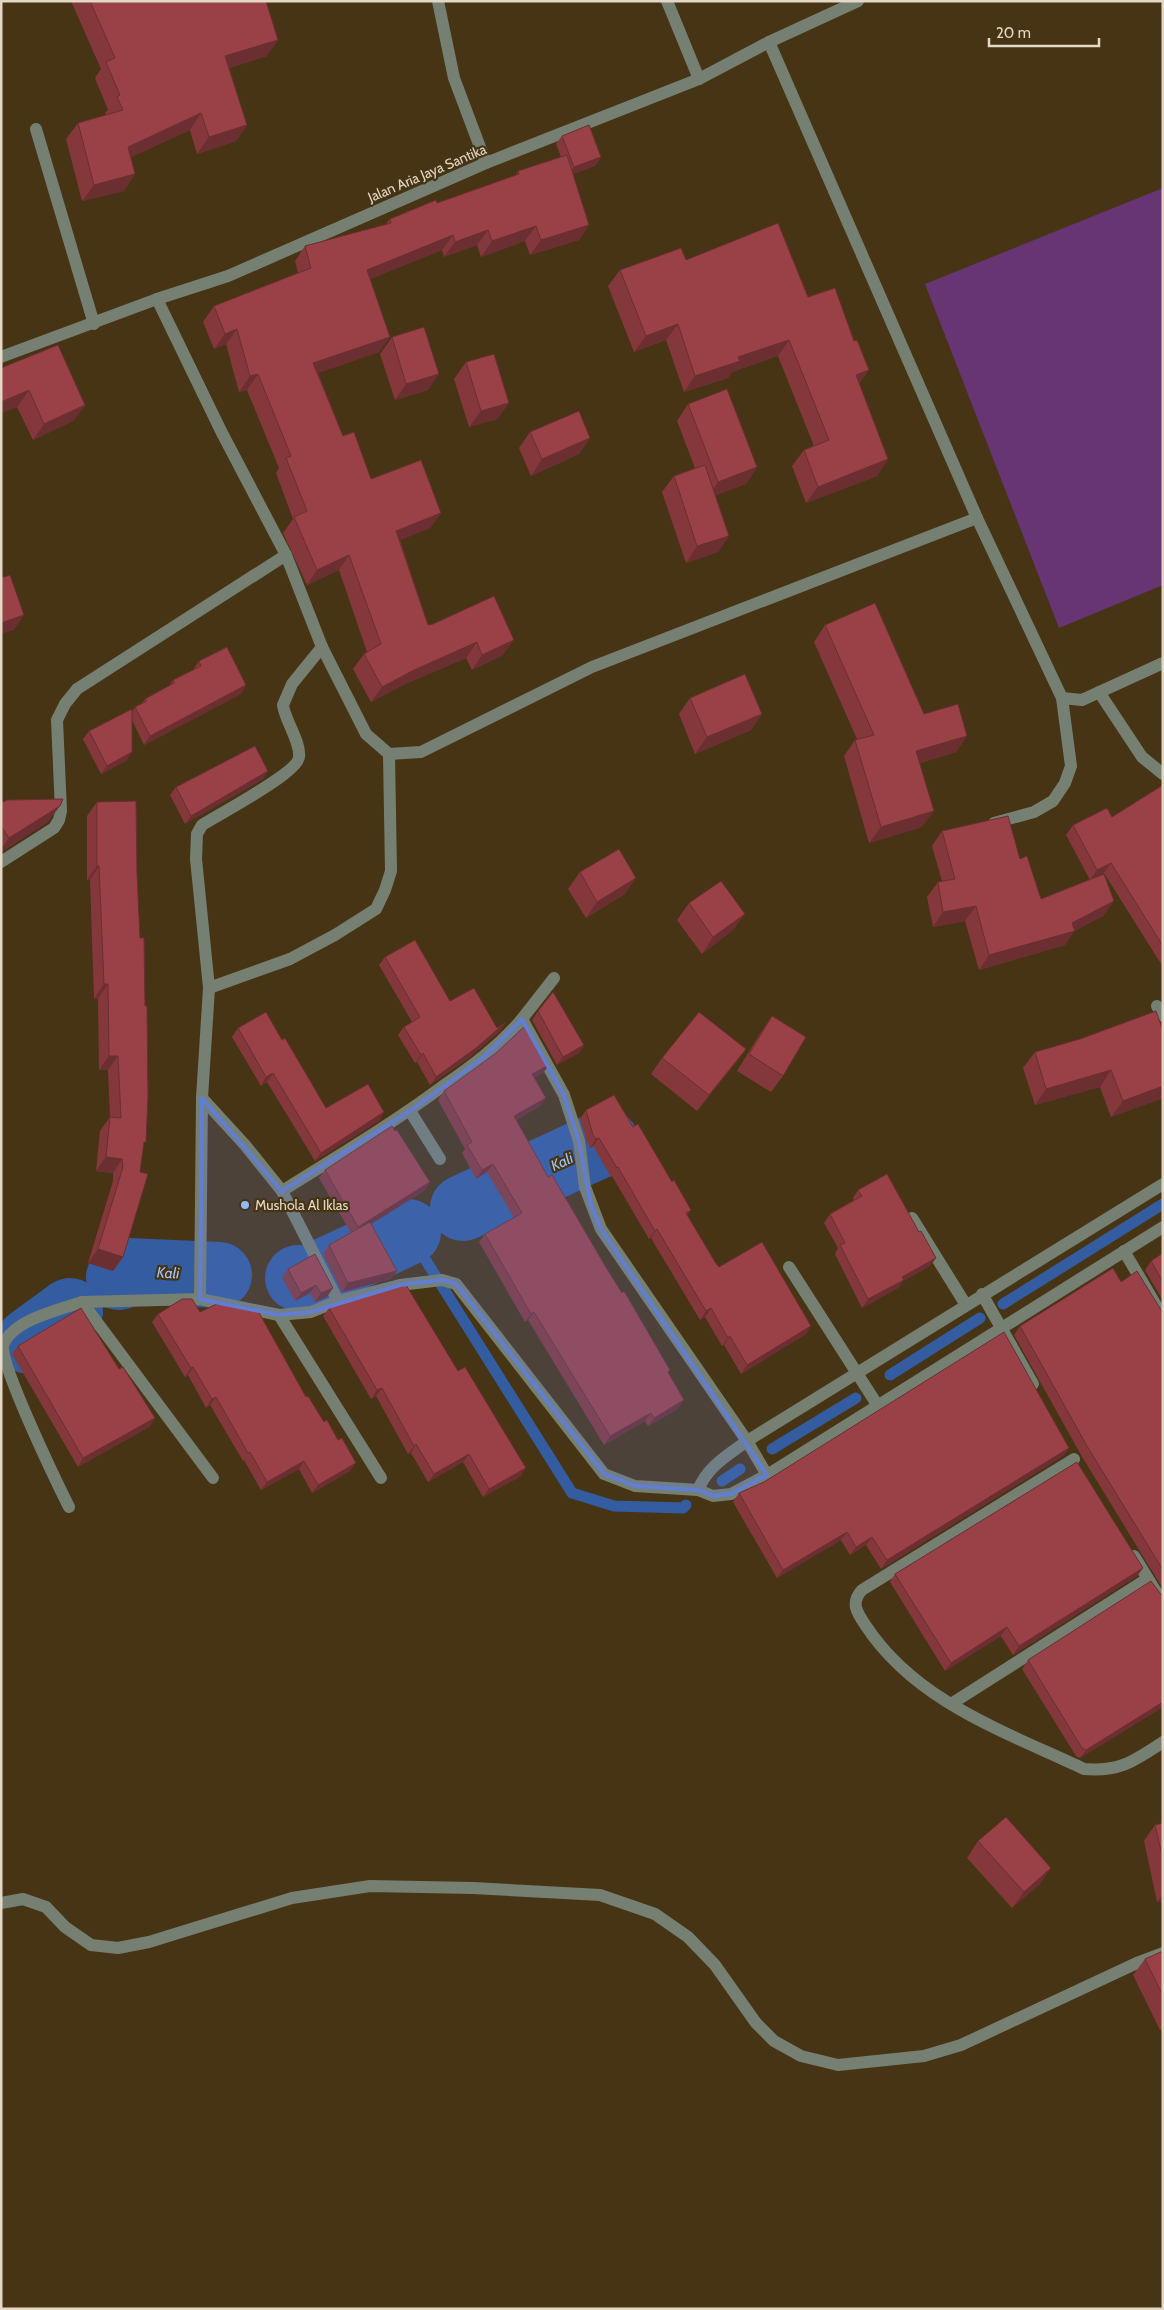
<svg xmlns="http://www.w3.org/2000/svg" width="1164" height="2310" viewBox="0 0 1164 2310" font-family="Cabin,sans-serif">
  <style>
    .pitch { fill: #673474 }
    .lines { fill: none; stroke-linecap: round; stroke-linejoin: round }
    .stream { stroke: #335da0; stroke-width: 11 }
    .river { stroke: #335da0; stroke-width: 66 }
    .minor { stroke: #758072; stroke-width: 12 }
    .wall { fill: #84383c }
    .shaded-wall { fill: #6b2e31 }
    .building { fill: #994146; stroke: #6b2e31 }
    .marked { fill: #627ed2; fill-opacity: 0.2; stroke: #627ed2; stroke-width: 4; stroke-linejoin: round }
    .poi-dot { fill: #8eb9fc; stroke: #463415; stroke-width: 2 }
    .labels { text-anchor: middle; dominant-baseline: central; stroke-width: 4.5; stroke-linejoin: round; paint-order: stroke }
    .street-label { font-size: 14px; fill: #e3d8c6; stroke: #463415 }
    .poi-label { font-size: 14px; fill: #e3d8c6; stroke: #463415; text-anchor: start }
    .water-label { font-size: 15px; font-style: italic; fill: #a2c6fe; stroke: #463415 }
  </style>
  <rect width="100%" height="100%" fill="#463415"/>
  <polygon class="pitch" points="1163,188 1163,585 1059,628 925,284"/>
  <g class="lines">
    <g class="stream">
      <polyline points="408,1232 572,1493 614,1506 683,1508 686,1505"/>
      <polyline points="1003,1304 1163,1204"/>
      <polyline points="890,1375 980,1318"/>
      <polyline points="772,1449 856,1398"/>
      <polyline points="722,1481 740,1469"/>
    </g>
    <g class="river">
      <polyline points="463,1208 606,1142"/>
      <polyline points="119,1277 128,1271 219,1275"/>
      <polyline points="298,1278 308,1279 408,1232"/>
      <polyline points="29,1341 70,1311"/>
    </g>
    <g class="minor">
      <polyline points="438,1 454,78 486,163"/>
      <polyline points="667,1 699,79"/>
      <polyline points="769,42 977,518 1062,698 1071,766 1065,783 1053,801 1034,812 994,823"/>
      <polyline points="36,129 94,324"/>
      <polyline points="157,299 221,431 286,555 322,647 366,734 389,754 421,752 592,667 977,518"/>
      <polyline points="1,357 157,299 228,276 486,163 699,79 769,42 858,1"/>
      <polyline points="1099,692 1142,757 1163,774"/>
      <polyline points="1062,698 1082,700 1163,663"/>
      <polyline points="1,862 54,828 59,820 61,811 57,720 65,704 77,689 286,555"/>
      <polyline points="554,978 522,1019 564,1095 579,1141 585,1187 601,1229 747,1441 767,1475"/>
      <polyline points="209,988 290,959 335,935 376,909 385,890 391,871 389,754"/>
      <polyline points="1157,1006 1163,1016"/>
      <polyline points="202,1098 245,1145 282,1191 338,1301"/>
      <polyline points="410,1111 440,1159"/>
      <path d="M282 1191C336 1157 392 1124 443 1086 472 1066 499 1046 522 1019"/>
      <polyline points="912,1218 966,1305"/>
      <polyline points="1124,1251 1163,1317"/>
      <polyline points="789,1267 878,1406"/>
      <polyline points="982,1294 1033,1384"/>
      <path d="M200 1299 202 1098 209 988 196 859 197 834 202 825C219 814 298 773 299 757 301 742 285 721 283 705L292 684 322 647"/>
      <polyline points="279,1315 381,1478"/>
      <path d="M1074 1459 862 1590C850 1603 857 1613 866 1626 916 1702 1006 1732 1084 1769 1120 1772 1134 1761 1163 1742"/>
      <polyline points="213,1478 82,1302 200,1299 279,1315 311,1312 338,1301 400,1285 442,1280 456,1284 604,1474 635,1486 698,1490 713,1496 731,1494 767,1475 1163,1227"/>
      <path d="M698 1490C708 1466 727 1456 747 1441L1163 1184"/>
      <path d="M69 1507C57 1483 0 1365 3 1345 13 1320 58 1310 82 1302"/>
      <polyline points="1134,1556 1163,1603"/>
      <polyline points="951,1704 1147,1579"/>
      <polyline points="1,1903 23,1899 46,1907 65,1927 91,1945 118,1948 149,1942 292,1898 370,1886 473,1888 600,1895 655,1914 688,1937 715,1965 756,2023 774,2041 801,2056 838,2065 924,2056 961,2045 1139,1962 1163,1953"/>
    </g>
  </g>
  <g class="wall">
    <polygon points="71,1 266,1 267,56 229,68 247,125 236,141 197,154 190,130 131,157 135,174 124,191 82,201 66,139 78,123 106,115 105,113 108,110 95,78 101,69"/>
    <polygon points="562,136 601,157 595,166 573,174 589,225 579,240 530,255 525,241 481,257 477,245 444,257 442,250 370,279 390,337 379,352 318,373 343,436 371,479 441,513 430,528 400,540 428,625 433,624 494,596 503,655 472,670 466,658 403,685 371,702 353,669 364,654 367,652 339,570 307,585 283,533 293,519 276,473 279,468 247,390 239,392 226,344 214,349 203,322 214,306 298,273 295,261 305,246 385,225 390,219 437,203 515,176 518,171 561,157 556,144"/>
    <polygon points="686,260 808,297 854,341 869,370 859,384 888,459 877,476 806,503 792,466 804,450 814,446 778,356 732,372 728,378 684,392 666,340 634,352 608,286 620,270"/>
    <polygon points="392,337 428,390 395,400 380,354"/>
    <polygon points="466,362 509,403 497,419 469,427 454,379"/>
    <polygon points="1,368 85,405 73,421 33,440 17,407 1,413"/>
    <polygon points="688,404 757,467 746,484 715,495 729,536 718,552 686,563 662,492 674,476 695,468 677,421"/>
    <polygon points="530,432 590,438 579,454 531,476 519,448"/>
    <polygon points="825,625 924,714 967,736 956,752 920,763 922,827 869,843 844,756 855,740 857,739 814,642"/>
    <polygon points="199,661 246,685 241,694 144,745 132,720 132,752 126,761 101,774 83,739 89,731 132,712 135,707 142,703 145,699 169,686 173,680 193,670"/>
    <polygon points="690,698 762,714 751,730 695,754 679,714"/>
    <polygon points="268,771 263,779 185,824 170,795 176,787"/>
    <polygon points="1163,785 1163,967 1104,873 1092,879 1114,901 1103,916 1074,931 1065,945 979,970 965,921 933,927 927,897 938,882 942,881 932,846 942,831 1020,859 1041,899 1090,880 1066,835 1073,825 1112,817"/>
    <polygon points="97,802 137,874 143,1147 123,1257 113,1271 88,1263 113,1181 113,1173 96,1171 100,1131 110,1117 108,1070 99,1070 98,999 94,999 90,880 87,880 87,816"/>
    <polygon points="1,803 48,822 1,852"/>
    <polygon points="580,872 625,894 586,918 568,889"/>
    <polygon points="689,903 745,914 733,930 702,954 677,920"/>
    <polygon points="385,957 450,1001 497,1028 500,1031 470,1057 430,1085 417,1062 415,1063 398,1035 404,1027 412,1022 379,965"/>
    <polygon points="538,1011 584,1045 579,1053 557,1065 532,1020"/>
    <polygon points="772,1016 783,1076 771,1092 737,1071 761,1032"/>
    <polygon points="238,1028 282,1040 326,1108 384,1112 379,1121 315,1161 267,1082 261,1086 232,1037"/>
    <polygon points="1163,1031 1163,1098 1111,1117 1100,1087 1035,1105 1023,1068 1035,1052"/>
    <polygon points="746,1049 734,1065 697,1111 651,1074 662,1058"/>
    <polygon points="549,1065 543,1073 534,1078 540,1106 516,1120 548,1177 670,1370 668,1373 678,1409 648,1426 645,1421 604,1445 528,1320 525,1322 479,1242 485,1234 514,1218 487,1172 476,1179 462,1153 465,1149 438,1100 444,1091"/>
    <polygon points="586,1110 633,1127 691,1210 687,1215 715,1262 719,1267 806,1334 741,1374 724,1345 722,1346 705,1317 700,1320 651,1238 649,1239 612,1176 611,1177 593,1146 590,1148 588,1144 580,1119"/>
    <polygon points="325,1170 430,1182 424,1191 371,1224 391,1279 342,1292 323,1254 329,1245 351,1233 319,1178"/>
    <polygon points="858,1190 919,1232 936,1258 930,1266 903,1281 898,1288 862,1308 835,1254 838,1248 824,1223 830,1214 854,1200 853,1198"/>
    <polygon points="1163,1253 1163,1301 1145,1270 1151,1261"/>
    <polygon points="315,1254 327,1297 315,1302 310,1293 295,1301 282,1278 288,1269"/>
    <polygon points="1121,1282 1163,1313 1163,1589 1081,1455 1014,1335 1020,1326"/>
    <polygon points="329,1308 521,1476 483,1497 463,1462 428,1482 411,1453 408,1454 376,1396 371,1399 323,1316"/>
    <polygon points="200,1312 306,1397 350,1471 312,1493 299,1469 261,1490 244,1460 243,1461 210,1405 206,1408 188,1375 185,1377 152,1322 158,1314"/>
    <polygon points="18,1346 155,1418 149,1427 78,1467 12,1354"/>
    <polygon points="1069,1448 1063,1456 881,1569 866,1545 850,1555 841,1540 777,1578 733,1502 739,1493"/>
    <polygon points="1143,1568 1137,1576 1013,1655 1001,1636 945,1671 890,1582 895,1574"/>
    <polygon points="1028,1660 1163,1707 1080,1758 1076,1756 1022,1669"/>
    <polygon points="1163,1823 1163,1901 1157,1902 1144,1841 1155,1825"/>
    <polygon points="978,1841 1040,1884 1012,1908 967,1858"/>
    <polygon points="1163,1951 1163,2029 1160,2030 1133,1975 1145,1959"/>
  </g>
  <g class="shaded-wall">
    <polygon points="278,40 267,56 214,73 225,56"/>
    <polygon points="201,113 190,130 117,163 128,147"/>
    <polygon points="247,125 236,141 197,154 209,137"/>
    <polygon points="601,157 595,166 568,176 574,167"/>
    <polygon points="135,174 124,191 82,201 94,185"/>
    <polygon points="589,225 579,240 530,255 541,240"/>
    <polygon points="536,226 525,241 481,257 492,241"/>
    <polygon points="488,230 477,245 444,257 455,242"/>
    <polygon points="453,235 442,250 356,285 367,270"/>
    <polygon points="678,324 666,340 634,352 646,336"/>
    <polygon points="237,329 226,344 214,349 225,334"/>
    <polygon points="390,337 379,352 303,378 313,363"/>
    <polygon points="789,340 778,356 732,372 728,378 684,392 695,376 738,357"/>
    <polygon points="869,370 857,386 856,375"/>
    <polygon points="258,374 247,390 239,392 250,376"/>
    <polygon points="439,374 428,390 395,400 406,384"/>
    <polygon points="29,390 17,407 1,413 1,402"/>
    <polygon points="509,403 497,419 469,427 481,411"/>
    <polygon points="85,405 73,421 33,440 44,424"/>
    <polygon points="590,438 579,454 531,476 542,459"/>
    <polygon points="888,459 877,476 806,503 818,487"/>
    <polygon points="757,467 746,484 707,499 718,482"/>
    <polygon points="441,513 430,528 386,546 396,531"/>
    <polygon points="729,536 718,552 686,563 697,546"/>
    <polygon points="349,555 339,570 307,585 317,570"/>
    <polygon points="24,615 14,630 1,634 1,623"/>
    <polygon points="514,640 503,655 472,670 482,655"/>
    <polygon points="477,642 466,658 403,685 371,702 382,687 414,670"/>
    <polygon points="246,685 241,694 144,745 150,736"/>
    <polygon points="762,714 751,730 695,754 707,737"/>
    <polygon points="967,736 956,752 905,767 916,751"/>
    <polygon points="132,752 126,761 101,774 107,766"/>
    <polygon points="268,771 263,779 185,824 191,816"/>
    <polygon points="60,806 48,822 1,852 1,849 9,838"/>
    <polygon points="934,811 922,827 869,843 881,827"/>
    <polygon points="1111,863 1104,873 1090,880 1097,870"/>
    <polygon points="97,866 99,866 90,880 87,880"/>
    <polygon points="636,878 625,894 586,918 597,902"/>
    <polygon points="1114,901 1103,916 1074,931 1065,945 979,970 989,955 1072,923"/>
    <polygon points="976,906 965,921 933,927 943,912"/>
    <polygon points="745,914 733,930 702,954 713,937"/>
    <polygon points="104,984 108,984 98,999 94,999"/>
    <polygon points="506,1022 500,1031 470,1057 430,1085 436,1077"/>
    <polygon points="584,1045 579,1053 557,1065 563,1057"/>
    <polygon points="746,1049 734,1065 697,1111 709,1095"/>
    <polygon points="423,1053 417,1062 415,1063 421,1055"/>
    <polygon points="109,1056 118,1056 108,1070 99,1070"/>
    <polygon points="549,1065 543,1073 526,1083 532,1074"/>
    <polygon points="1111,1070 1100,1087 1035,1105 1046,1089"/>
    <polygon points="273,1073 267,1082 261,1086 266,1077"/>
    <polygon points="1163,1086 1163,1098 1111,1117 1123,1101"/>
    <polygon points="546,1098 540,1106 508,1124 514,1116"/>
    <polygon points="384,1112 379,1121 315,1161 321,1153"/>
    <polygon points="599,1138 593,1146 590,1148 596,1139"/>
    <polygon points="106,1157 122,1159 113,1173 96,1171"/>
    <polygon points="493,1164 487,1172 476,1179 482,1170"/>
    <polygon points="430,1182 424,1191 352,1236 358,1227"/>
    <polygon points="657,1229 651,1238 649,1239 655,1231"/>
    <polygon points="98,1249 123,1257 113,1271 88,1263"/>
    <polygon points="936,1258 930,1266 903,1281 898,1288 862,1308 868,1299 902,1277"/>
    <polygon points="397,1271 391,1279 342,1292 348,1283"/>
    <polygon points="316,1285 310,1293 295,1301 301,1293"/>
    <polygon points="333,1288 327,1297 315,1302 321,1293"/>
    <polygon points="711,1308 705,1317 700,1320 706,1311"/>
    <polygon points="534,1312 528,1320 525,1322 531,1314"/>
    <polygon points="811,1326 806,1334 741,1374 747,1365"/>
    <polygon points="730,1336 724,1345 722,1346 728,1338"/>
    <polygon points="193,1367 188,1375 185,1377 191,1368"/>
    <polygon points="382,1388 376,1396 371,1399 377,1390"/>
    <polygon points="216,1397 210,1405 206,1408 212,1399"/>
    <polygon points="684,1400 678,1409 648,1426 654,1418"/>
    <polygon points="651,1413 645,1421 604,1445 610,1436"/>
    <polygon points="155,1418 149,1427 78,1467 83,1458"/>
    <polygon points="416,1444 411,1453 408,1454 414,1446"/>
    <polygon points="1069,1448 1063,1456 881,1569 887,1560"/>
    <polygon points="469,1454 463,1462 428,1482 434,1474"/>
    <polygon points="304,1461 299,1469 261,1490 267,1482"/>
    <polygon points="356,1463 350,1471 312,1493 318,1485"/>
    <polygon points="526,1468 521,1476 483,1497 489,1489"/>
    <polygon points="847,1532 841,1540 777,1578 783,1570"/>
    <polygon points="872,1537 866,1545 850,1555 856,1547"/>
    <polygon points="1143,1568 1137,1576 1013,1655 1019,1646"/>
    <polygon points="1007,1627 1001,1636 945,1671 951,1663"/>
    <polygon points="1163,1702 1163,1707 1080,1758 1086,1750"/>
    <polygon points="1051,1868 1040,1884 1012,1908 1024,1892"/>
    <polygon points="1163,1894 1163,1901 1157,1902"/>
  </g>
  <g class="building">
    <polygon points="90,1 266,1 278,40 225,56 247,125 209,137 201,113 128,147 135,174 94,185 78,123 123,110 117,97 120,95 106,62 115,58"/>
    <polygon points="589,125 601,157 574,167 562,136"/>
    <polygon points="567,155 589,225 541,240 536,226 492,241 488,230 455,242 453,235 367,270 390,337 313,363 343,436 354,432 371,479 421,460 441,513 396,531 428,625 433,624 494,596 514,640 482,655 477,642 414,670 382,687 364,654 381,644 349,555 317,570 294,517 307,511 286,458 291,456 258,374 250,376 237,329 225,334 214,306 311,268 305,246 391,223 390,219 436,200 437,203 519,174 518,171"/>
    <polygon points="778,223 808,297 835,288 854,341 857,340 869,370 856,375 888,459 818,487 804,450 829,440 789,340 738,357 740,361 695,376 678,324 646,336 620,270 681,248 686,260"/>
    <polygon points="424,327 439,374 406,384 392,337"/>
    <polygon points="58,345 85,405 44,424 29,390 1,402 1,368"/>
    <polygon points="494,354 509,403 481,411 466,362"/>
    <polygon points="727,389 757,467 718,482 688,404"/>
    <polygon points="579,411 590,438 542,459 530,432"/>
    <polygon points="705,465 729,536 697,546 674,476"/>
    <polygon points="10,575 24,615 1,623 1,578"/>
    <polygon points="875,603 924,714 958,704 967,736 916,751 934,811 881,827 855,740 874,735 825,625"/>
    <polygon points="227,647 246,685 150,736 135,707 147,701 145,699 174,683 173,680 201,666 199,661"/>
    <polygon points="745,674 762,714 707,737 690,698"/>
    <polygon points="132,709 132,752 107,766 89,731"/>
    <polygon points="255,746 268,771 191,816 176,787"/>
    <polygon points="1163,785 1163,946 1111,863 1097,870 1073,825 1107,808 1112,817"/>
    <polygon points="63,799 60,806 9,838 1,826 1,803 7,800"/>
    <polygon points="136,801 137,874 140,938 144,938 145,1006 147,1006 148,1096 146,1142 144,1142 140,1172 148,1174 123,1257 98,1249 123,1167 122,1159 106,1157 110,1117 121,1118 118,1056 109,1056 108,984 104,984 99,866 97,866 97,802"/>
    <polygon points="1008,816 1020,859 1027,856 1041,899 1104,874 1114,901 1072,923 1075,931 989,955 976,906 943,912 938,882 955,879 942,831"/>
    <polygon points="619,849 636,878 597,902 580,872"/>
    <polygon points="721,881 745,914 713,937 689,903"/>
    <polygon points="415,940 450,1001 474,988 497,1028 506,1022 476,1048 436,1077 423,1053 421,1055 404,1027 420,1017 385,957"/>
    <polygon points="553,992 584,1045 563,1057 538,1011"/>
    <polygon points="1156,1011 1163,1031 1163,1086 1123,1101 1111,1070 1046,1089 1035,1052 1080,1039"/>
    <polygon points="266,1012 282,1040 285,1038 326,1108 368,1084 384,1112 321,1153 273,1073 266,1077 238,1028"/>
    <polygon points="699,1012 746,1049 709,1095 662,1058"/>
    <polygon points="772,1016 806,1037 783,1076 749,1054"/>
    <polygon points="526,1025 549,1065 532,1074 546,1098 514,1116 548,1177 552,1175 604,1264 622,1293 624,1291 670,1370 668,1372 684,1400 654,1418 651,1413 610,1436 534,1312 531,1314 485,1234 522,1213 493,1164 482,1170 467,1145 472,1142 444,1091 496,1053"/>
    <polygon points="614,1095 633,1127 638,1124 672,1182 674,1180 691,1210 686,1213 715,1262 719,1267 762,1242 811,1326 747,1365 730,1336 728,1338 711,1308 706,1311 657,1229 655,1231 618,1167 617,1168 599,1138 596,1139 593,1135 586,1110"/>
    <polygon points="392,1126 395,1131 397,1130 430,1182 358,1227 325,1170"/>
    <polygon points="887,1174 919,1232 921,1231 936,1258 902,1277 904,1280 868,1299 840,1245 845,1243 830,1214 862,1196 858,1190"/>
    <polygon points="370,1222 397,1271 348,1283 329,1245"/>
    <polygon points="1163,1253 1163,1282 1151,1261"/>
    <polygon points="315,1254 333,1288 321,1293 316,1285 301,1293 288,1269"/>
    <polygon points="1113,1268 1121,1282 1137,1271 1163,1313 1163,1570 1087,1446 1020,1326"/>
    <polygon points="406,1285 458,1371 465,1367 526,1468 489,1489 469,1454 434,1474 416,1444 414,1446 382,1388 377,1390 329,1308 346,1300"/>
    <polygon points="182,1299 192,1299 200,1312 221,1302 257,1309 306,1397 308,1396 324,1422 327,1420 338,1440 342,1438 356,1463 318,1485 304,1461 267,1482 250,1452 248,1453 216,1397 212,1399 193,1367 191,1368 158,1314"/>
    <polygon points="81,1308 119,1369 123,1367 155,1418 83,1458 18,1346"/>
    <polygon points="1004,1332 1069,1448 887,1560 872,1537 856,1547 847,1532 783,1570 739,1493 764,1482"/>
    <polygon points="1077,1462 1143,1568 1019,1646 1007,1627 951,1663 895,1574"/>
    <polygon points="1151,1581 1163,1597 1163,1702 1086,1750 1082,1748 1028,1660"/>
    <polygon points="1006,1817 1051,1868 1024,1892 978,1841"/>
    <polygon points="1163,1823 1163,1859 1155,1825"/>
    <polygon points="1163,1951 1163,1996 1145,1959"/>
  </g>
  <path class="marked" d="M522 1019 564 1095 579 1141 591 1205 601 1229 767 1475 731 1494 713 1496 698 1490 635 1486 604 1474 456 1284 442 1280 400 1285 311 1312 279 1315 200 1299 202 1098 282 1191 410 1111 484 1057Z"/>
  <circle class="poi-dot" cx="245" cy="1205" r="5"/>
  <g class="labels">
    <g class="street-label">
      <text transform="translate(427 173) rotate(-23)">Jalan Aria Jaya Santika</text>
    </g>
    <g class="poi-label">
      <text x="255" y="1205">Mushola Al Iklas</text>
    </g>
    <g class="water-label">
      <text transform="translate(562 1162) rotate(-25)">Kali</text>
      <text transform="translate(168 1273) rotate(2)">Kali</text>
    </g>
  </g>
  <rect width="1164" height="2310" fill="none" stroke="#e3d8c6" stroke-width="5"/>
  <path d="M989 38v8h110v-8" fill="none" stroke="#e3d8c6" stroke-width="2.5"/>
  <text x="996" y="38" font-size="15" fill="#e3d8c6" stroke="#463415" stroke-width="4" paint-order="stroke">20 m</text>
</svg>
